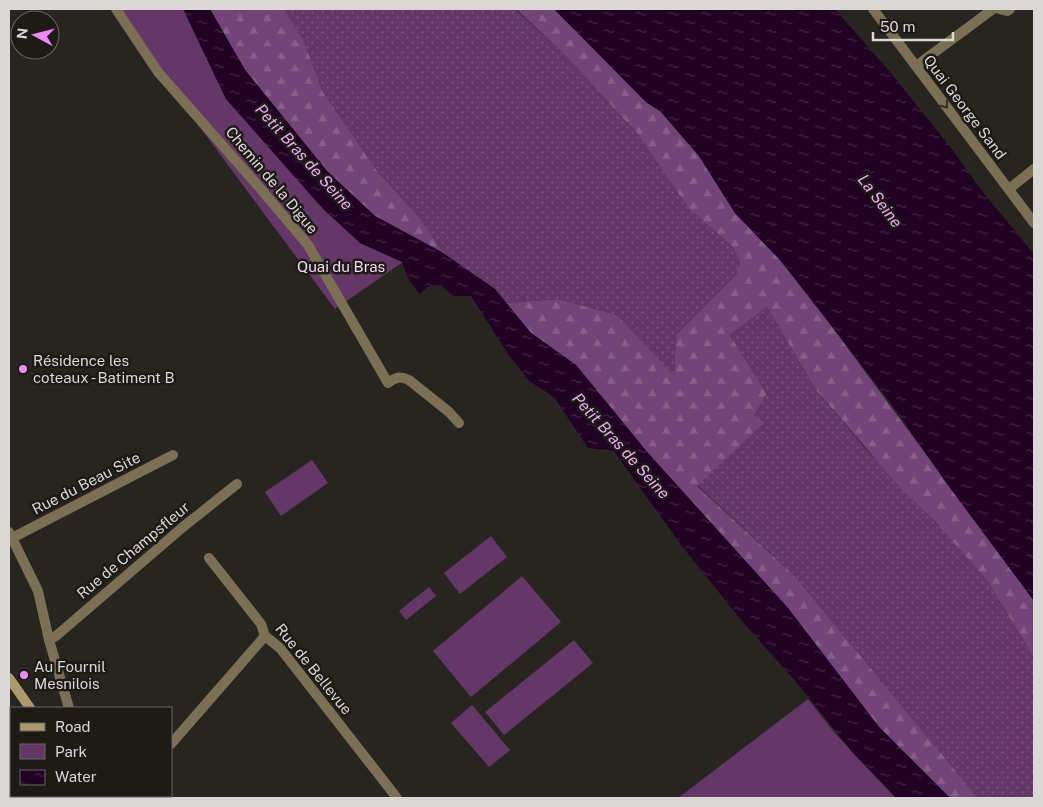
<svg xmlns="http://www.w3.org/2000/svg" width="1043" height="807" viewBox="0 0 1043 807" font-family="'Public Sans',sans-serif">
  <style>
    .grass { fill: url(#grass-dots) }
    .forest { fill: url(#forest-firs) }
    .park { fill: #643768 }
    .water { fill: url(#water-ripples) }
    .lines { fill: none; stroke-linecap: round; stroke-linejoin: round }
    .minor { stroke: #7b7053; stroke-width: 10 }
    .secondary { stroke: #ad9a6c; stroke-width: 10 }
    .oneway { stroke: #343025 }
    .poi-dot { fill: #ee8bf8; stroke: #1d1b16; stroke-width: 2 }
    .labels { text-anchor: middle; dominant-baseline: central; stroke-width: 5; stroke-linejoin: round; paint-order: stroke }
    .street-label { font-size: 15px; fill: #dad8d5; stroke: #1d1b16 }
    .park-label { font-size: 15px; fill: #f4d8f6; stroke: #1d1b16 }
    .poi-label { font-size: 15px; fill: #dad8d5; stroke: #1d1b16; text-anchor: start }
    .water-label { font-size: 16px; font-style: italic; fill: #f0aaf6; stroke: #1d1b16 }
  </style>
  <defs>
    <pattern id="grass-dots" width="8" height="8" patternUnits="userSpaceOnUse" patternTransform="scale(1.25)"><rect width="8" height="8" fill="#643768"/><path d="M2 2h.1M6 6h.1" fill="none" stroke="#7a537d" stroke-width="1.8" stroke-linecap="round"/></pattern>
    <pattern id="forest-firs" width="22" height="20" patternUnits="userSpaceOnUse" patternTransform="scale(1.25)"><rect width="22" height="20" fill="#724477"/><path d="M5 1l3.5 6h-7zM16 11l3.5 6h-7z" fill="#865e89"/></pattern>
    <pattern id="water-ripples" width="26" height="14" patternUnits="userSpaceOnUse" patternTransform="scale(1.25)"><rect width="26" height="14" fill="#210224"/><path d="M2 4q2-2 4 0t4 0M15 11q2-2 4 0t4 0" fill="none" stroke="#412643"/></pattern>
  </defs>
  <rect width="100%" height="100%" fill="#27251f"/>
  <g class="grass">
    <polygon points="284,9 518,9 517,11 561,51 636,132 689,209 733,247 740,263 736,275 676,335 674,377 617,315 558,299 506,303 495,289 443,253 420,218 378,172 323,92 303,39"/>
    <polygon points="767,307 816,390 864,447 934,520 988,582 1034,658 1034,798 978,798 794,575 697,485 763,423 754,415 767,394 730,335"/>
  </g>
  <g class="forest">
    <polygon points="210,9 284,9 303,39 323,92 378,172 420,218 443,253 375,216 327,171 245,70"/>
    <polygon points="518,9 554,9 646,102 661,112 699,156 735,213 780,260 827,320 1034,601 1034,658 988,582 934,520 903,491 816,390 767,307 730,335 767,394 754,415 764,423 697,486 794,575 978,798 950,798 879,727 788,608 648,453 576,365 531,333 506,303 558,299 617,315 674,376 676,335 736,275 740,263 733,247 689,209 636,132 561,51 517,10"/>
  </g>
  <g class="park">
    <polygon points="112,9 183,9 226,99 360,243 403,262 335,309"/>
    <polygon points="312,460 328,483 281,516 265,492"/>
    <polygon points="491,536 507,557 460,594 444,573"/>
    <polygon points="522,576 561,622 471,697 433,651"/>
    <polygon points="429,587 436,596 406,620 399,611"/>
    <polygon points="574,640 593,663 504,735 485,712"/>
    <polygon points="808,699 834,732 896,798 678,798"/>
    <polygon points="472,705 510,750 489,767 451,723"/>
  </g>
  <g class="water">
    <polygon points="183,9 210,9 245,70 327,171 375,216 440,251 495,289 531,333 576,365 648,453 788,608 879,727 950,798 896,798 852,752 798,684 741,620 681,545 614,451 588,448 554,397 529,381 508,354 471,296 453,296 441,285 428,287 419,294 408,278 402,262 360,243 323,209 226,99"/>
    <polygon points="554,9 835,9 890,72 951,148 982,191 1034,254 1034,601 947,484 893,406 827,320 780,260 735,213 699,156 661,112 646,102"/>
  </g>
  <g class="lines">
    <g class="minor">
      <path d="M116 9 158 72 259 187 308 245 388 383C396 377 400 376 409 380L449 412 459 423"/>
      <polyline points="873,9 1034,223"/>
      <polyline points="999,9 1007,11 1010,9"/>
      <polyline points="916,66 993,9"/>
      <polyline points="1009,189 1034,169"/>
      <polyline points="9,532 38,591 49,640 69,708"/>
      <polyline points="12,538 173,455"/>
      <polyline points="209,558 261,624 265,636 280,648 397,798"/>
      <polyline points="49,640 56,636 183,527 237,484"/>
      <polyline points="171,744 265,636"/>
      <polyline points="13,798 15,796"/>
      <polyline points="125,798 127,796"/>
    </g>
    <g class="secondary">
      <polyline points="9,678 30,708"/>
      <polyline points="90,796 92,798"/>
    </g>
  </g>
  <defs><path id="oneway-chevron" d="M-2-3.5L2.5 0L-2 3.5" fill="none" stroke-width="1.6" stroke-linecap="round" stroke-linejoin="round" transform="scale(1.25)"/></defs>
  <use class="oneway" href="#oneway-chevron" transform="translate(945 105) rotate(53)"/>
  <g class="poi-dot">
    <circle cx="23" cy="369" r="5"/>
    <circle cx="24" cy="675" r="5"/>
  </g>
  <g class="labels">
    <g class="street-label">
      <text transform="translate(965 107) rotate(53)">Quai George Sand</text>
      <text transform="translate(272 180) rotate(50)">Chemin de la Digue</text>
      <text transform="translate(86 483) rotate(-27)">Rue du Beau Site</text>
      <text transform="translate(133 550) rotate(-40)">Rue de Champsfleur</text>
      <text transform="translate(314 669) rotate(51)">Rue de Bellevue</text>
    </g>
    <g class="park-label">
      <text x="341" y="266">Quai du Bras</text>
    </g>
    <g class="poi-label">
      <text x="33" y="360">Résidence les<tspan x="33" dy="17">coteaux - Batiment B</tspan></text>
      <text x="34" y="666">Au Fournil<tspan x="34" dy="17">Mesnilois</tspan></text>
    </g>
    <g class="water-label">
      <text transform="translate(304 157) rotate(48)">Petit Bras de Seine</text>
      <text transform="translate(880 201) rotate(53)">La Seine</text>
      <text transform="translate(621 446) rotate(48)">Petit Bras de Seine</text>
    </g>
  </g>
  <rect width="1043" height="807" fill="none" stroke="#dad8d5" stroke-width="20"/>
  <rect x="10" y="707" width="162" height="90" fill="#1d1b16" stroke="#696762"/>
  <rect x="20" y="723" width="25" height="8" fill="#ad9a6c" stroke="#696762"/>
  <text x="55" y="732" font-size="15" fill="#dad8d5">Road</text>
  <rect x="20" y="744" width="25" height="15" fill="#643768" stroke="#696762"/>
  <text x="55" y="757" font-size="15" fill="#dad8d5">Park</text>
  <rect x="20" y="770" width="25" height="15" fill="url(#water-ripples)" stroke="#696762"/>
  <text x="55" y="782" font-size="15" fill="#dad8d5">Water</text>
  <g transform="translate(35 35) rotate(277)"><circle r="24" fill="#1d1b16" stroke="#696762"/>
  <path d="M0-4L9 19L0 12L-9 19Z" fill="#ee8bf8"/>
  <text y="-8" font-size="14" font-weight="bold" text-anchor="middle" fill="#dad8d5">N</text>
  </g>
  <path d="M873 32v8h80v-8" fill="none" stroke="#dad8d5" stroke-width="2.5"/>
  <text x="880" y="32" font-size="15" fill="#dad8d5" stroke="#1d1b16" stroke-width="4" paint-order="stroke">50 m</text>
</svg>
